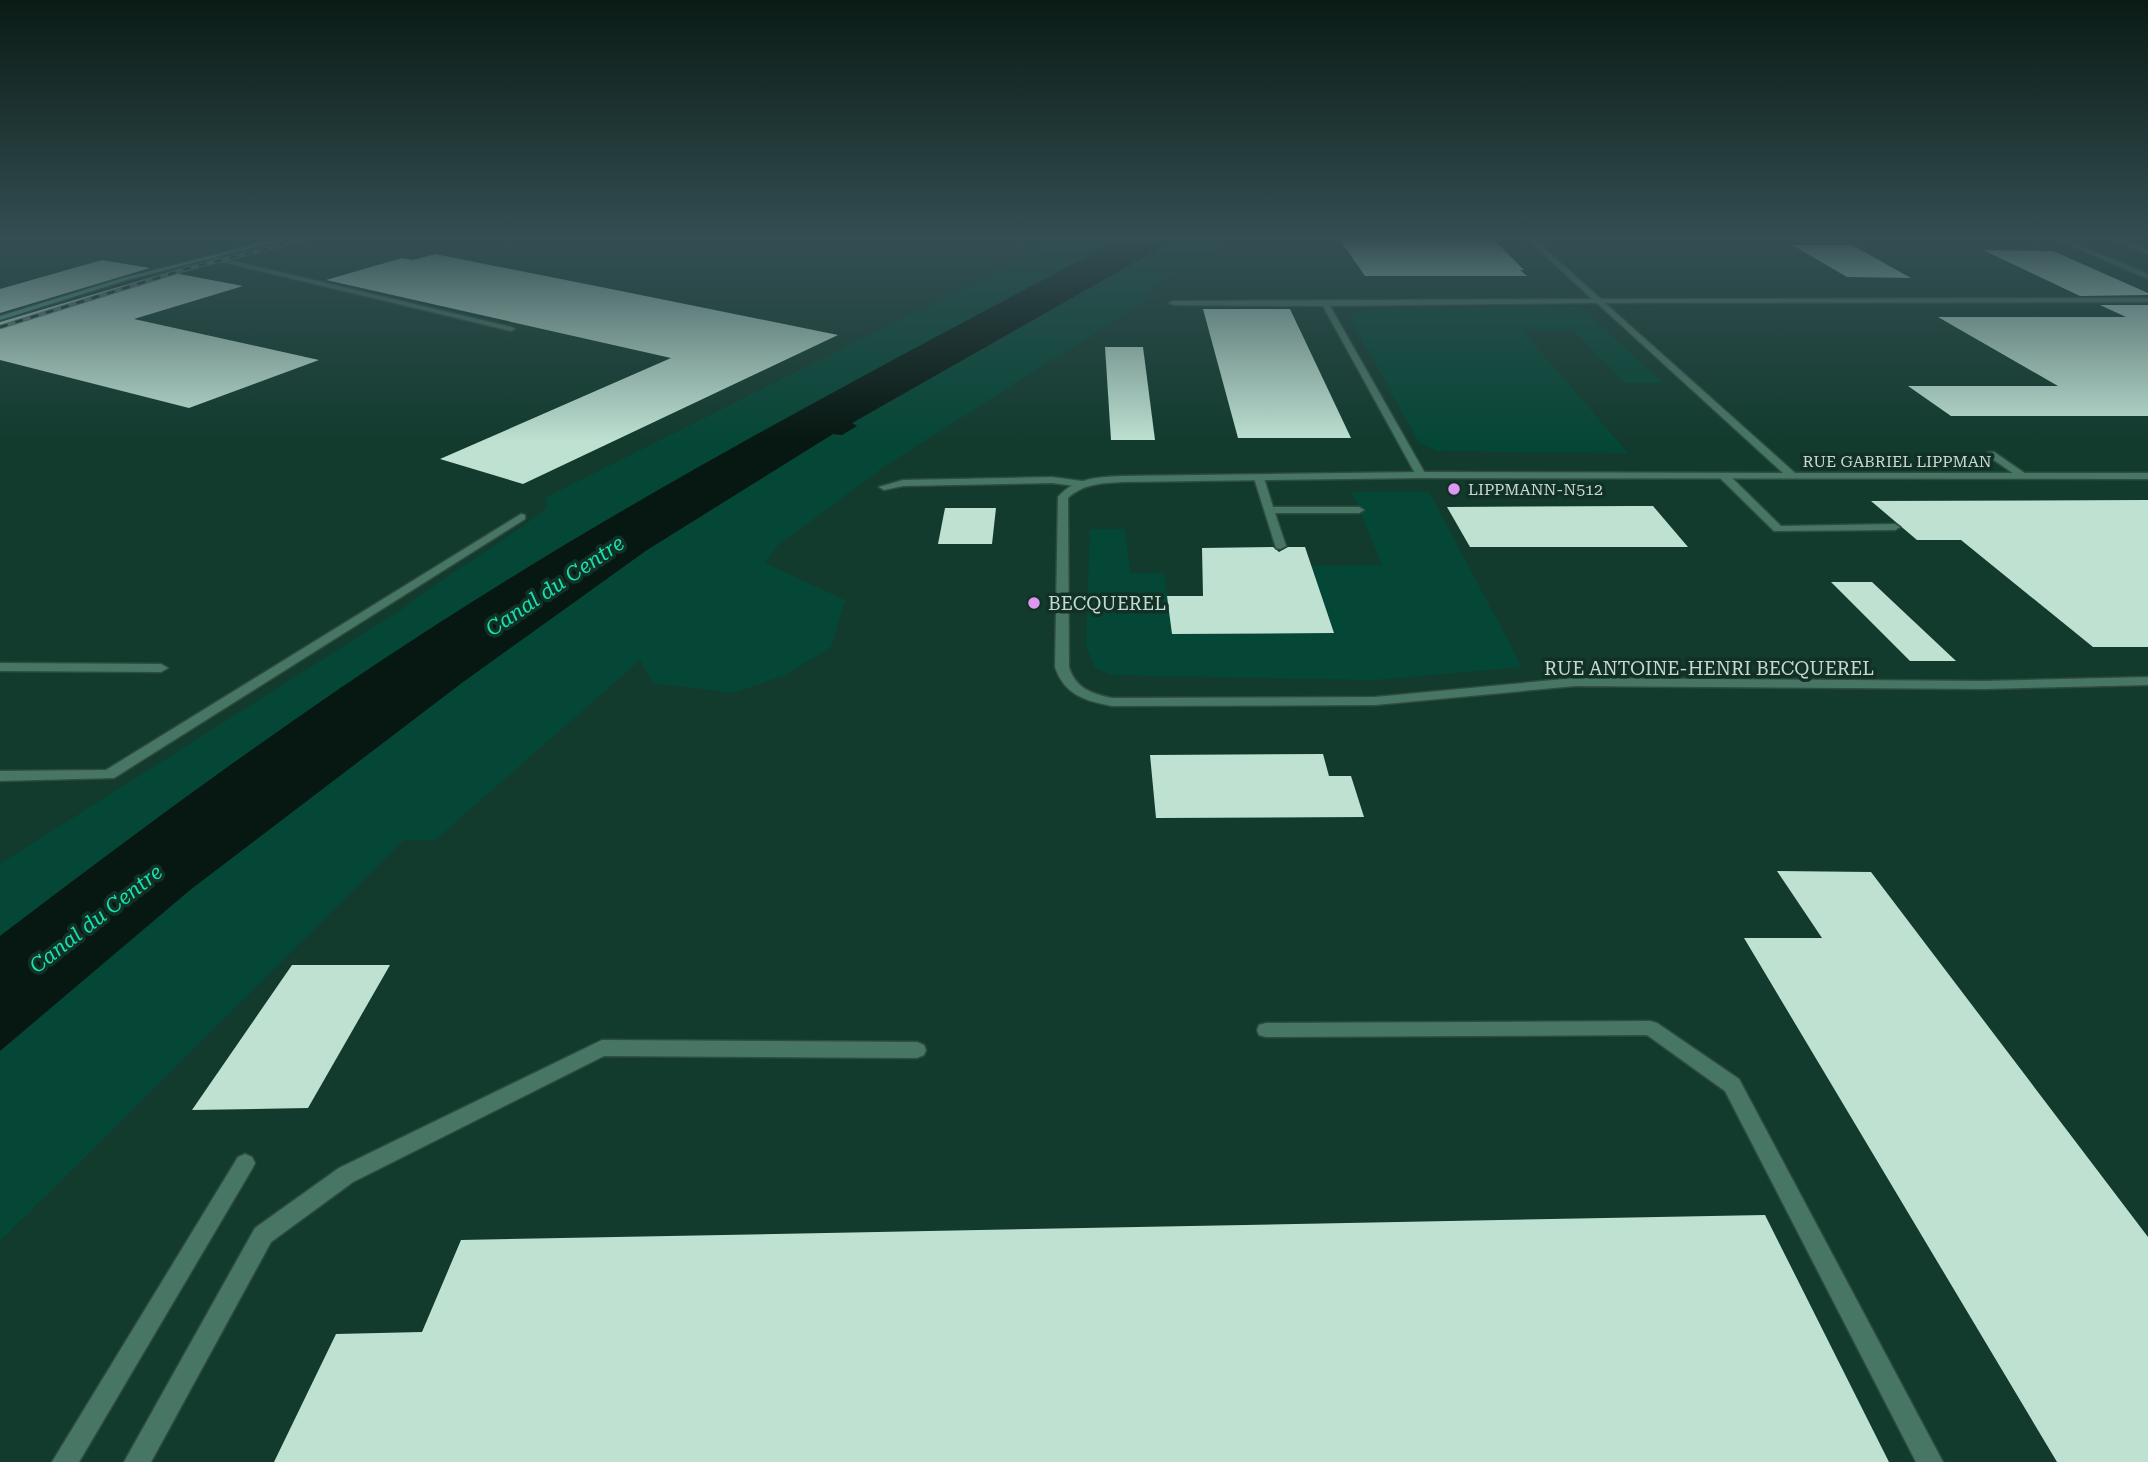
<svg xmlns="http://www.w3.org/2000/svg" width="2148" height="1462" viewBox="0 0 2148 1462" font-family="'Roboto Serif',serif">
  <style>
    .built { fill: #123b2e }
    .green { fill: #054736 }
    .water { fill: #071711 }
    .building { fill: #bee1d2 }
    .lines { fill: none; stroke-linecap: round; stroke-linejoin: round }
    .service-casing { stroke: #2f4c41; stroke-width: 3 }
    .minor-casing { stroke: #2f4c41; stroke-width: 3 }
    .secondary-casing { stroke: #2f4c41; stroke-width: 3 }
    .service { fill: #487665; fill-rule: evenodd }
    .minor { fill: #487665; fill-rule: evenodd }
    .secondary { fill: #53a186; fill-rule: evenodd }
    .rail-casing { stroke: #6a8279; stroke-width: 4.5 }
    .rail { stroke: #123126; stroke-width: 2.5; stroke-dasharray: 8; stroke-linecap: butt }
    .poi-dot { fill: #de98f2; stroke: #123126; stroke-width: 2.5 }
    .labels { text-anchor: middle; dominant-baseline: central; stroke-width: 7; stroke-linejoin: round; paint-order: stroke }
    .far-street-label { font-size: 16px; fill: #c7d8d1; stroke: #123126 }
    .far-poi-label { font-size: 16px; fill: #c7d8d1; stroke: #123126; text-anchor: start }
    .poi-label { font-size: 19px; fill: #c7d8d1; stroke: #123126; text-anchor: start }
    .street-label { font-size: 19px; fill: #c7d8d1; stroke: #123126 }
    .water-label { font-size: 21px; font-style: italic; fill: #18e1ae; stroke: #123126 }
  </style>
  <rect width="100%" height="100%" fill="#123126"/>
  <rect class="built" x="0" y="237" width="2148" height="1225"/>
  <g class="green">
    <path d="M1065 237H1124C889 362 652 485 428 630 281 725 139 830 0 936V864L401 610C448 573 500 545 547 508L545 498Z"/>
    <polygon points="1179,237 1233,237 1160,282 1138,306 888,464 778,545 765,563 845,600 831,647 785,675 733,693 654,683 640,660 435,840 404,840 0,1241 0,1051 190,890 463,682 647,550 833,434 842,435 856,425 851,424"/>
    <polygon points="1580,306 1663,383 1625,383 1572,330 1522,330 1628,453 1438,451 1419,443 1351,319 1366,308"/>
    <polygon points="1352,492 1429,492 1522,667 1375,680 1111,675 1094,667 1086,645 1090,529 1125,529 1130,573 1164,573 1173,634 1333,633 1311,566 1382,565"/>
  </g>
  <path class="water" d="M1124 237H1179L852 423 857 426 842 435 833 434 647 550 463 682 190 890 0 1051V936C139 830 281 725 428 630 652 485 889 362 1124 237Z"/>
  <g class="building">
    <polygon points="1338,237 1491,237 1524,270 1520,270 1527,276 1365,276"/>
    <polygon points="1792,245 1852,245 1911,278 1847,277"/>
    <polygon points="1983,250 2053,251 2148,293 2148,295 2080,296"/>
    <polygon points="435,254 621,291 838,335 523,484 440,459 671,358 326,280 402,258 413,260"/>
    <polygon points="102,260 150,268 0,313 0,289"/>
    <polygon points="169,272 243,286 134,319 319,360 189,408 0,360 0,322"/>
    <polygon points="2100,305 2148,305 2148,416 1951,416 1908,386 2058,386 1938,317 2126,317"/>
    <polygon points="1203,309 1290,309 1351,438 1238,438"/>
    <polygon points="1105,347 1143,347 1155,440 1111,440"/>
    <polygon points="2148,500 2148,647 2093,647 1961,540 1917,540 1871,501"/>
    <polygon points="1633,506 1653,506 1688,547 1470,547 1447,507"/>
    <polygon points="945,508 996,508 992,544 938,544"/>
    <polygon points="1273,547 1279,552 1288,547 1305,547 1334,633 1172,634 1167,596 1203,596 1202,548"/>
    <polygon points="1831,582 1872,582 1956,661 1910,661"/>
    <polygon points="1323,754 1329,776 1351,776 1364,817 1156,818 1150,755"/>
    <polygon points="1777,871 1871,872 2148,1237 2148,1462 2057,1462 1744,938 1822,938"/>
    <polygon points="292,965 390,965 308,1108 192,1110"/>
    <polygon points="1765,1215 1889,1462 274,1462 336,1334 422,1332 461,1240"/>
  </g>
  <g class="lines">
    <g class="service-casing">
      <g id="service">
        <polygon points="2051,237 2059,237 2148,274 2148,279"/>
        <polygon points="208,255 511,327 515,329 511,331 206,258"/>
        <polygon points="1596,299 1600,301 1599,303 1330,306 1426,475 1421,478 1416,475 1323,306 1173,305 1169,303 1173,301"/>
        <polygon points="1988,452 1994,452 2029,476 2020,478 1988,456"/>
        <polygon points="1724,473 1728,474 1781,526 1895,524 1900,527 1895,530 1774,531 1720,478 1720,474"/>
        <polygon points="1259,475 1264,478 1273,507 1359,507 1364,510 1359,513 1275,513 1286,546 1280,549 1276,548 1254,478"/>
        <polygon points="1052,477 1082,481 1087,484 1082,487 1052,483 903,486 884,490 879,487 903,480"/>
        <polygon points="521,514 525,515 525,519 114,778 0,781 0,771 106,770"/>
        <polygon points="0,663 161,664 168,668 161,672 0,671"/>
        <polygon points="1650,1021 1657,1023 1739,1079 1943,1462 1916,1462 1725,1091 1647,1035 1266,1037 1259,1035 1257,1030 1259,1025 1266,1023"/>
        <polygon points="602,1040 917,1042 924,1045 926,1050 924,1055 917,1058 604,1056 353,1182 271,1242 151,1462 124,1462 255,1228 339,1168"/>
        <polygon points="245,1154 252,1157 255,1163 252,1169 79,1462 52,1462 238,1157"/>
      </g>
    </g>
    <g class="minor-casing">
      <g id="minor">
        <path d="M1525 237H1532L1601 299 2148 298V302L1605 303 1795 473H2148V479L1421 478 1122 482C1102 483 1083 484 1068 498L1069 667C1075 688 1092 694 1112 698L1375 697 1575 678 1985 681 2148 677V685L1985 689 1575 686 1375 705 1112 706C1086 701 1064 695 1055 667L1058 497C1074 478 1099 477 1122 476L1421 472 1783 473 1597 303H1593V300Z"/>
        <polygon points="2106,237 2114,237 2148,250 2148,254"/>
      </g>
    </g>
    <g class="secondary-casing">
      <polygon id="secondary" points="284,237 294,237 127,280 0,320 0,316 123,278"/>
    </g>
    <use href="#service" class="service"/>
    <use href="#minor" class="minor"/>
    <use href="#secondary" class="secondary"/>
    <g class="rail-casing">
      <polyline id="rail" points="0,327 186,269 314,237"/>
    </g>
    <use href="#rail" class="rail"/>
  </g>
  <linearGradient id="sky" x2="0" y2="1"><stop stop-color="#0a1b15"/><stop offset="0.54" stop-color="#334e52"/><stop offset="1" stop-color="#334e52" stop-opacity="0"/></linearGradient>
  <rect width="2148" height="442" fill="url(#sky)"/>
  <g class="poi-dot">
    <circle cx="1454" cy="489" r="7"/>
    <circle cx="1034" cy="603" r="7"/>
  </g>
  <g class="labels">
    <g class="far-street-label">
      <text x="1897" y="461">RUE GABRIEL LIPPMAN</text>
    </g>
    <g class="far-poi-label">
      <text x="1468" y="489">LIPPMANN-N512</text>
    </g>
    <g class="poi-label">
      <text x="1048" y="603">BECQUEREL</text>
    </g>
    <g class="street-label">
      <text x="1709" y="668">RUE ANTOINE-HENRI BECQUEREL</text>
    </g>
    <g class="water-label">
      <text transform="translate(555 586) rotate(-34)">Canal du Centre</text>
      <text transform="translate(96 919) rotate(-38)">Canal du Centre</text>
    </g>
  </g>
</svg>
